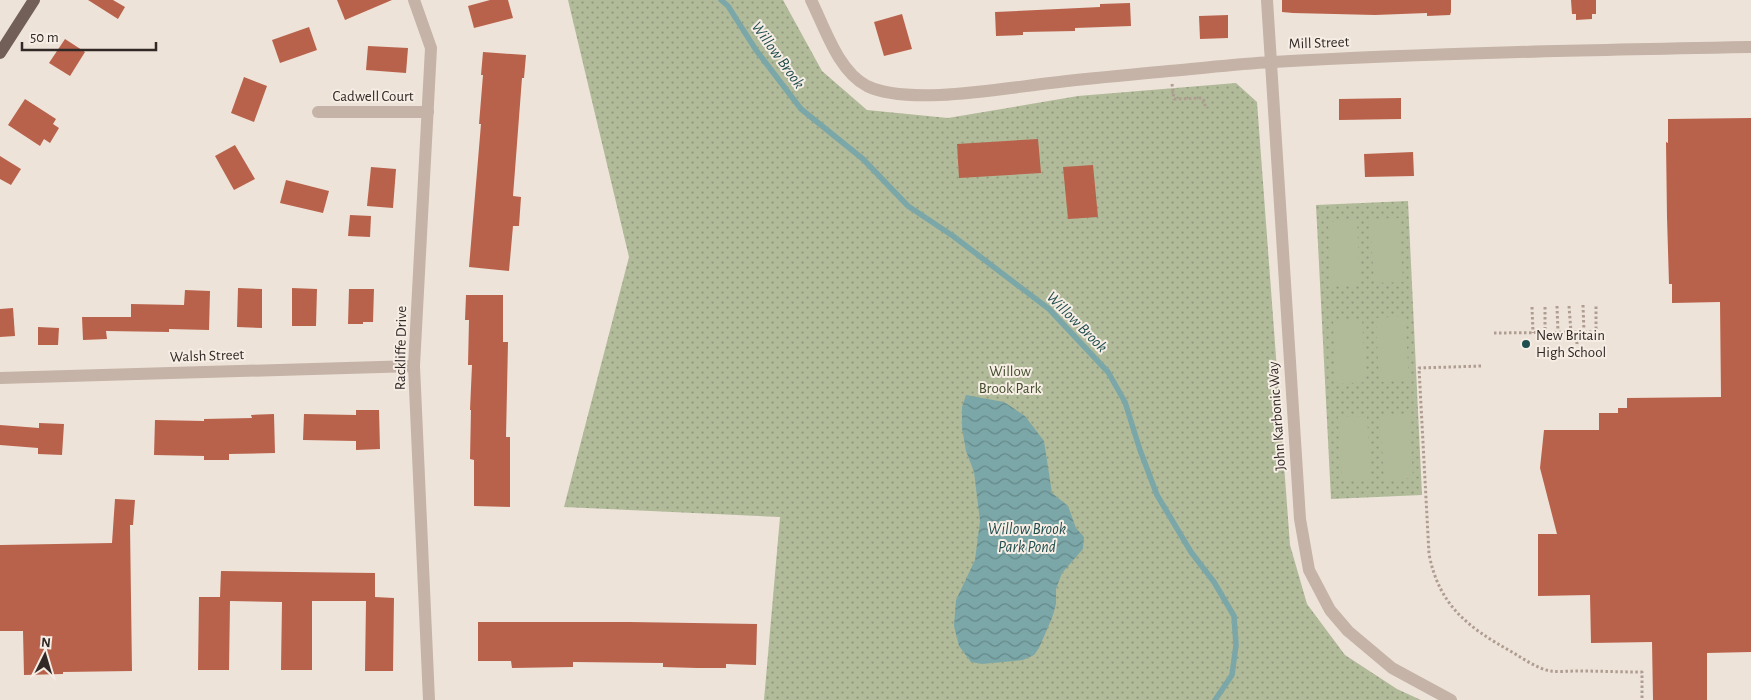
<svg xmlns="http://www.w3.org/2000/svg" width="1751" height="700" viewBox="0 0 1751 700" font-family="'Alegreya Sans',sans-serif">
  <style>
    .grass { fill: url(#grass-dots) }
    .pitch { fill: #b1bb9a }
    .water { fill: url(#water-waves) }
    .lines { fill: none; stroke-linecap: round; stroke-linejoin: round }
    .stream { stroke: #7ba7a8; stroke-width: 5.5 }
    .building { fill: #b9624b }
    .path { stroke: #b09d91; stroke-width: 3; stroke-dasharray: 2.5 2.5; stroke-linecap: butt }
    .minor { stroke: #c4b3a6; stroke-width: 12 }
    .major { stroke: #726058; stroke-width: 12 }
    .poi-dot { fill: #204d4e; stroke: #f6ede4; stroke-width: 2 }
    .labels { text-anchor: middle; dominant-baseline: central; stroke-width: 4; stroke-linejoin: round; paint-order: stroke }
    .street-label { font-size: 15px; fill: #312926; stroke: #f6ede4 }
    .poi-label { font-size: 15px; fill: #312926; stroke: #f6ede4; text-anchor: start }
    .park-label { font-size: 15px; fill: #424d2c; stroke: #f6ede4 }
    .water-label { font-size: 16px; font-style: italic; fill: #204d4e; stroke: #f6ede4 }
  </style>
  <defs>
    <pattern id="grass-dots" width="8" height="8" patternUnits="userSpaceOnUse" patternTransform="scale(1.25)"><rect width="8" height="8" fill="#b1bb9a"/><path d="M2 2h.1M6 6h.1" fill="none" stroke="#91987d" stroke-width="1.8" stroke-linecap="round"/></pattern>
    <pattern id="water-waves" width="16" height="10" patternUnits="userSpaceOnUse" patternTransform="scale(1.25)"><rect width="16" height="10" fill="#7ba7a8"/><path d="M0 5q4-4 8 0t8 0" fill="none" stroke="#658889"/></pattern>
  </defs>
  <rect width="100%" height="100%" fill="#eee3d9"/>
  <g class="grass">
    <polygon points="568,0 783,0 822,71 867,110 948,118 1078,96 1236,83 1257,102 1290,545 1307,604 1345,655 1397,689 1421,700 764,700 780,517 564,507 629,257"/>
    <polygon points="1408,201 1422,495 1331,499 1316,205"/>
  </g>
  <g class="pitch">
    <polygon points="1399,218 1403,282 1374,283 1370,219"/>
    <polygon points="1357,220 1360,284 1331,285 1328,222"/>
    <polygon points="1405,316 1409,380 1379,382 1376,318"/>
    <polygon points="1362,319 1366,382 1336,384 1333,320"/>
    <polygon points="1409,414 1413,478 1384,480 1380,416"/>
    <polygon points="1367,416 1371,479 1342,481 1338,417"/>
  </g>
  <polygon class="water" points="966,395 1004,402 1025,416 1044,441 1052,493 1068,506 1076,528 1084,537 1083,549 1062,573 1056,589 1056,604 1052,618 1039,648 1034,655 1023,660 1003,662 982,664 971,662 959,646 954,626 956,600 975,560 980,521 974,472 966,451 962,428 962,407"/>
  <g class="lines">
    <polyline class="stream" points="721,0 728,6 756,50 801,109 863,159 908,206 953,236 1049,309 1108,372 1125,402 1140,450 1157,495 1191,552 1214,582 1234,616 1236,645 1232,675 1215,700"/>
  </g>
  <g class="building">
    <polygon points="88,0 113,0 125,7 118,19"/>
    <polygon points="337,0 392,0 345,20"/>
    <polygon points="490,0 508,0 513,18 474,28 468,6"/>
    <polygon points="1282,0 1451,0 1451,12 1450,15 1427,16 1427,13 1375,15 1293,13 1282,12"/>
    <polygon points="1571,0 1596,0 1596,14 1592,14 1592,19 1576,20 1576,14 1572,14"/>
    <polygon points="1130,3 1131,26 1075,28 1075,31 1023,32 1023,35 996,36 995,12 1100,7 1100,4"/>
    <polygon points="902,14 912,49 884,56 874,22"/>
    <polygon points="1228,15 1228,38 1200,39 1199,16"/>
    <polygon points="309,27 317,50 280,63 272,40"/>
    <polygon points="65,39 85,52 70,76 49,63"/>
    <polygon points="368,46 408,48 406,73 366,70"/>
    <polygon points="483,52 526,55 524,78 522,78 513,196 521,197 519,226 513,226 509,271 469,267 481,124 479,124 483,75 481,75"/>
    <polygon points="244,77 267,86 254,122 231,113"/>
    <polygon points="1401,98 1401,119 1339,120 1339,99"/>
    <polygon points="25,99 56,119 53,124 59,128 50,143 44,139 40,146 8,125"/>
    <polygon points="1751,118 1751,652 1707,653 1707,700 1653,700 1652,642 1591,643 1590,595 1538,596 1538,534 1557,534 1540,468 1544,430 1599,430 1599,413 1618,413 1618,408 1627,408 1627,398 1721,397 1720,302 1672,303 1672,284 1669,284 1667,217 1666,142 1668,143 1668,119"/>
    <polygon points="1038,139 1041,173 959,178 957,144"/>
    <polygon points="235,145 255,179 234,190 215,156"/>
    <polygon points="1413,152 1414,176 1365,177 1364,154"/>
    <polygon points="0,156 21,169 11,185 0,179"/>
    <polygon points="1093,165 1098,217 1068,219 1063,167"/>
    <polygon points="371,167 396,169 393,208 367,206"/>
    <polygon points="286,180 329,191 323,213 280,203"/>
    <polygon points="350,215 371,216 370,237 348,236"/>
    <polygon points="238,288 262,289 262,328 237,327"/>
    <polygon points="292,288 317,289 316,326 292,326"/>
    <polygon points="349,289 374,289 373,322 363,322 363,324 348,324"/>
    <polygon points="185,290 210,291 209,330 169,329 169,332 106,331 107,339 83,340 82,317 131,317 131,304 184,305"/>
    <polygon points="466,295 503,295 503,342 508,342 506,437 510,437 510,507 474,506 474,460 470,459 471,410 470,410 472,365 468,365 469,320 465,320"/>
    <polygon points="13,308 15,336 0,337 0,309"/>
    <polygon points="38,327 59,328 58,345 38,345"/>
    <polygon points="356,410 379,410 380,449 356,450 356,441 303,440 304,414 356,415"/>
    <polygon points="274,414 275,453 229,454 229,460 204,460 204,456 154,455 155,420 204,421 204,419 252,418 251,415"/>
    <polygon points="39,423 64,424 62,455 38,454 38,448 0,445 0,425 39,428"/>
    <polygon points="115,499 135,500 133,525 130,525 132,671 63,672 63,674 24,675 23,631 0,631 0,545 112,543"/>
    <polygon points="221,571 375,573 375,597 394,598 393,671 365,671 366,601 312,601 312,670 281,670 282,602 230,601 229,670 198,670 199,597 220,597"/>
    <polygon points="478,622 630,622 757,624 756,665 726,664 726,668 697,668 663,667 663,663 573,662 573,667 512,668 511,661 478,661"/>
  </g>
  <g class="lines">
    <g class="path">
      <polyline points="1172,84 1174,99 1202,98 1205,102 1205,109"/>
      <polyline points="1583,305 1584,332"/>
      <polyline points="1557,306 1558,332"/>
      <polyline points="1569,306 1571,332"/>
      <polyline points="1532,307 1533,333"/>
      <polyline points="1545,307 1545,333"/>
      <polyline points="1576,332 1577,344"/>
      <polyline points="1494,333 1596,332 1596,305"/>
      <path d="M1481 366 1419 368 1429 554C1439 606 1469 628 1512 652 1524 659 1536 668 1550 671 1558 672 1568 671 1577 671 1599 671 1620 672 1642 672V700"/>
    </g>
    <g class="minor">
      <polyline points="414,0 431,48 414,366 429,700"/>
      <path d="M811 0C825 28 838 71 867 86 908 106 1005 88 1050 83 1089 78 1129 75 1169 71 1204 68 1238 64 1273 62 1432 53 1592 50 1751 47"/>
      <polyline points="1267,0 1300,519 1309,570 1330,610 1348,631 1392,668 1451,700"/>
      <polyline points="318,112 428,112"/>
      <polyline points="0,378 414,366"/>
    </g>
    <polyline class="major" points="0,53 34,0"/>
  </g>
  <circle class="poi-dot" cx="1526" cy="344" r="5"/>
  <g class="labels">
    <g class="street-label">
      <text transform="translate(1319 43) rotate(-2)">Mill Street</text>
      <text x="373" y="96">Cadwell Court</text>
      <text transform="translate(401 348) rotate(-89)">Rackliffe Drive</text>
      <text transform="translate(207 356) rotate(-2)">Walsh Street</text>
      <text transform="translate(1277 416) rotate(-94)">John Karbonic Way</text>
    </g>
    <g class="poi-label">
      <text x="1536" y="335">New Britain<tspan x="1536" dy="17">High School</tspan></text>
    </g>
    <g class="park-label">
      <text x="1010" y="371">Willow<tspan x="1010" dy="17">Brook Park</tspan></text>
    </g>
    <g class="water-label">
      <text transform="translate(778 55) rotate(54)">Willow Brook</text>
      <text transform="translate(1077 322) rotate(45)">Willow Brook</text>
      <text x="1027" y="529">Willow Brook<tspan x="1027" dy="18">Park Pond</tspan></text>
    </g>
  </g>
  <g transform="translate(45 655) rotate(5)" stroke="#f6ede4" stroke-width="4" paint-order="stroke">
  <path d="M0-4L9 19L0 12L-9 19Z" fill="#312926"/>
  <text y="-8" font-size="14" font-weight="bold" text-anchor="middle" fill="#312926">N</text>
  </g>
  <path d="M22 42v8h134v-8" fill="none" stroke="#312926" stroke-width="2.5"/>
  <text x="30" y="42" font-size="15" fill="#312926" stroke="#f6ede4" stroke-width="4" paint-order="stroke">50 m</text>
</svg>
